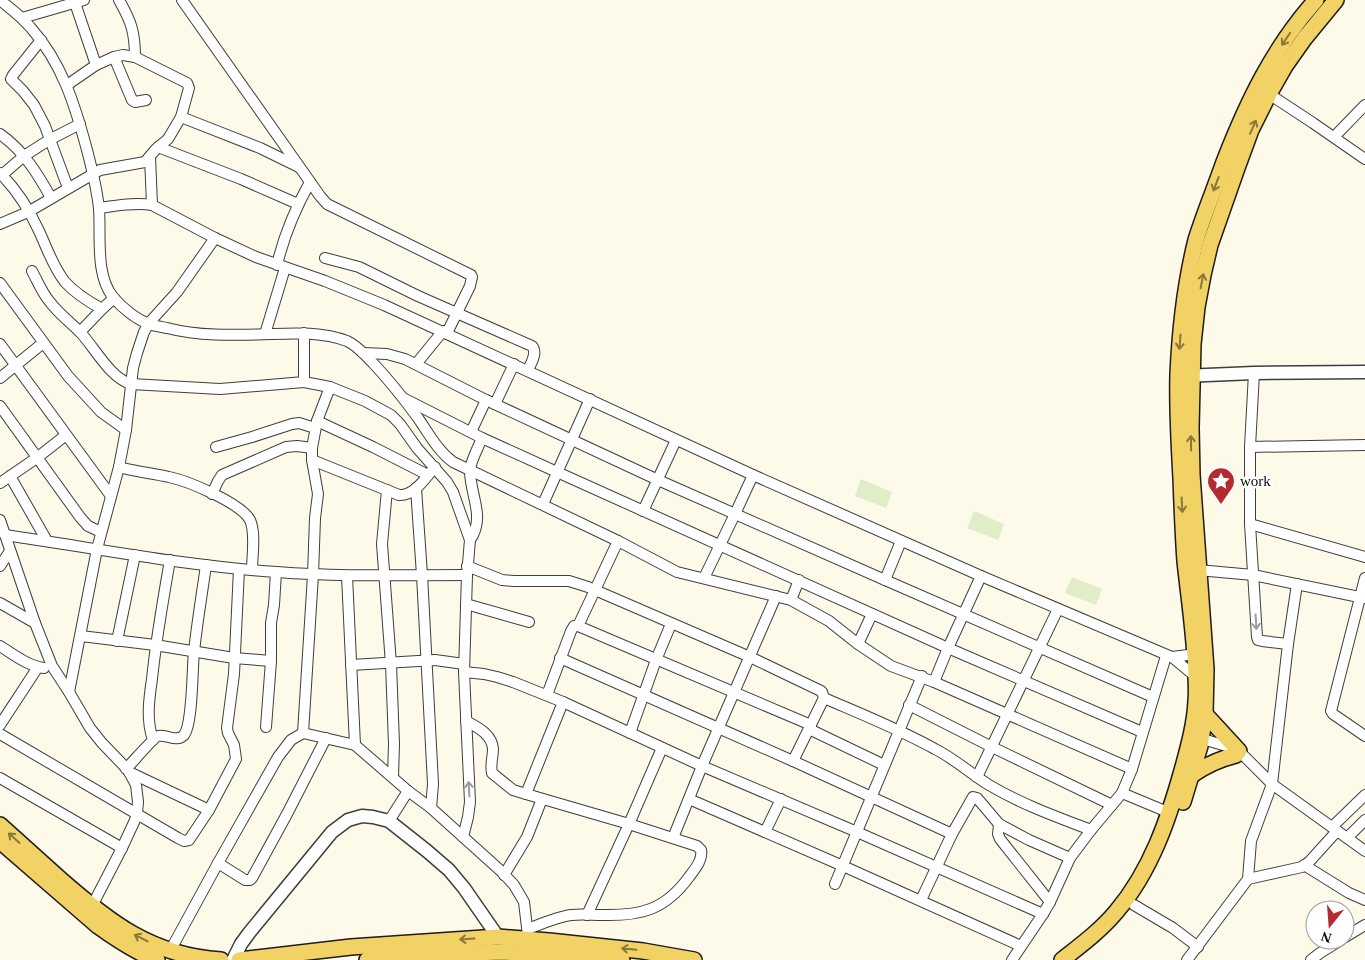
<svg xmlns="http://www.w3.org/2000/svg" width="1365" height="960" viewBox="0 0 1365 960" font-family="Georgia,serif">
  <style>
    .pitch { fill: #e0edc7 }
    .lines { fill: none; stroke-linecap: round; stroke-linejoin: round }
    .minor-casing { stroke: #3e3e3e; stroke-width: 12 }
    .tertiary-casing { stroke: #3e3e3e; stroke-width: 15 }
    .primary-casing { stroke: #1c1c1c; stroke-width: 18 }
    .minor { stroke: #fff; stroke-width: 10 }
    .tertiary { stroke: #fff; stroke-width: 12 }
    .primary { stroke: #f2d165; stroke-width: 15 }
    .oneway { stroke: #8a783c }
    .oneway2 { stroke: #9d9d9d }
    .labels { text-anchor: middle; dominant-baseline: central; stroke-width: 5; stroke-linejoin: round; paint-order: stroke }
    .poi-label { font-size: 15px; fill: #0b0b0b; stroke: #fff; text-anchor: start }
  </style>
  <rect width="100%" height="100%" fill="#fefae9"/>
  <g class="pitch">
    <polygon points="861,479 892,492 886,508 855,496"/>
    <polygon points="974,511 1004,524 998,540 967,528"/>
    <polygon points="1072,577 1102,589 1096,605 1065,593"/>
  </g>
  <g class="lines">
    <g class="minor-casing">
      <g id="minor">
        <path d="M0 0C11 9 22 17 31 28 62 63 75 105 87 150 92 169 97 189 99 209 101 235 95 275 113 297 122 308 136 319 149 324 155 326 162 327 167 328 202 337 237 335 272 334 297 333 323 332 347 341 358 346 365 355 373 363 389 380 404 399 418 418 429 434 438 451 453 462L618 541 677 572 791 600 829 621 858 644 891 666 934 682 1132 769"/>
        <polyline points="74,0 96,65"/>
        <path d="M119 0C131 21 135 32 135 57"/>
        <polyline points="182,0 320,196 327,204 471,275 472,277 470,286 447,333"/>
        <polyline points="22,18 84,0"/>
        <polyline points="41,40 13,75 11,79 23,91 34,105 45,126 68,188"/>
        <polyline points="114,57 132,100 135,102 146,100"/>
        <polyline points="67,85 96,65 114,57 123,55 135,57 187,83 189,88 181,117 260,148 299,167"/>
        <polyline points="1269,94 1313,123 1365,159"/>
        <path d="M0 134C23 150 38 174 51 198"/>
        <polyline points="1334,137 1365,105"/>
        <polyline points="158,147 241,179 298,204"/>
        <polyline points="150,157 152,205"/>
        <path d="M0 173C16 189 30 211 39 231 47 248 53 267 65 282 76 294 89 302 102 309L114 298"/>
        <polyline points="2,175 24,156 49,140 80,124"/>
        <path d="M99 208C116 206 134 202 152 205L215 238 256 257 325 281 384 305 753 475 981 576 1172 657 1196 677"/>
        <polyline points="0,224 28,212 100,170 145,162 156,149 168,139 181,117"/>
        <path d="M325 258 359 267 418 296 532 346C538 353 531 363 528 370"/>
        <path d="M277 265C284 235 295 209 310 182"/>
        <path d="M32 271C38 282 42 293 50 302 58 313 70 322 80 332 95 348 110 378 131 384L220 389 304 382 330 387 365 401 391 415 400 424 417 448 447 482 453 492 470 540 467 575 464 672 470 802 468 817 463 837"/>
        <polyline points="0,283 68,376 101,412 126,430"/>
        <polyline points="80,332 102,309"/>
        <polyline points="304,333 304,382"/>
        <polyline points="265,334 285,268"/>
        <polyline points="0,344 111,496"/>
        <polyline points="363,353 387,354 405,359 486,400 658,480 885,580 1153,697"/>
        <polyline points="416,364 443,331"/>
        <polyline points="1254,373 1250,447 1250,524 1257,637 1258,640 1262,641 1288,644"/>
        <polyline points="0,378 43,343"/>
        <polyline points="330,387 317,421 312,448 312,460 318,494 315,518 313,575 303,733 355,745"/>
        <polyline points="405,399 482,438 557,472 948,648 1142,732"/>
        <polyline points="495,404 514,364"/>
        <polyline points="0,406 80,517 88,526 101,532"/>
        <polyline points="317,421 373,447 428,475"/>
        <polyline points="471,432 486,400"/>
        <polyline points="216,447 252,437 292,424 299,423 315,428"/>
        <polyline points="1250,447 1365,445"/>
        <path d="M312 460 399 495C415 496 425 478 435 467"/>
        <path d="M119 467C136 472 152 473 169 477 188 481 241 503 250 520 256 533 252 556 252 570"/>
        <polyline points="10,476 47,541"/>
        <polyline points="0,483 38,457 66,435"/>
        <polyline points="416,488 422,575 433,784 431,808"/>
        <polyline points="387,490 382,544 391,664 394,744 393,777"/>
        <polyline points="212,494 218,481 222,475 286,447 297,446 312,448"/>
        <polyline points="543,504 590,399"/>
        <polyline points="643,511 676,440"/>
        <polyline points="0,520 35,623 52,666 69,692 90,728 102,743 128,770 136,785 138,802 137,813 135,820 122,848 92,906"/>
        <polyline points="1250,524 1365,557"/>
        <path d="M5 535C95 548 185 566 277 572 340 577 403 575 467 575"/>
        <path d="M470 540C486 517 470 495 470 471 470 462 479 446 482 438"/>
        <polyline points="618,541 578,626 811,725"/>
        <polyline points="0,566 10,551"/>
        <polyline points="467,566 502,580 514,581 569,581 588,587 750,657 821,691 822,692 824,698 793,761"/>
        <polyline points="1198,570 1253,575 1364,598"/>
        <polyline points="347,576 355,745 408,791 431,808 502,872 514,885 524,902 528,936"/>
        <polyline points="704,578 735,514 753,475"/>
        <polyline points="1365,578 1331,711 1333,714 1365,736"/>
        <polyline points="885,580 901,541"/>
        <polyline points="791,600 799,580"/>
        <polyline points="0,603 35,623"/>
        <polyline points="466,604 529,622"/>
        <polyline points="81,636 155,645 234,658 271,661"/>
        <polyline points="117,641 135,555"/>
        <polyline points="858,644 872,614"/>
        <path d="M0 646C13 654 28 666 44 668"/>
        <polyline points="1166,656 1132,769 1122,793 1170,813"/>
        <polyline points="1172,657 1196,654"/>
        <polyline points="560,658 793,761 952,834"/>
        <polyline points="351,665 435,660 464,664"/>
        <polyline points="464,672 484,674 497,677 513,682 563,702 702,766 857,832 1043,914 1012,960"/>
        <polyline points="934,682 948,648 981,576"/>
        <polyline points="69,692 97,549 119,467 126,430 133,368 137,353 144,332 149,323 177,292 215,238"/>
        <polyline points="547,695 571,631 574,626 578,626"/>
        <path d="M824 698C861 714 899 729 935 749 955 759 971 774 989 785 1021 804 1057 817 1091 830L1122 793"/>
        <polyline points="909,705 992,747 1112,805"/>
        <path d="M466 721C477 727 492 734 493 749 493 757 490 765 492 773L513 790 526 794 629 824 697 846 701 850C703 860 695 869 689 877 665 910 641 916 602 915 592 915 582 914 571 915 557 917 541 924 528 929"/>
        <polyline points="0,725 38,667"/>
        <polyline points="266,727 271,661 271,623 274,605 276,572"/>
        <polyline points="809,729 884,765"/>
        <polyline points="630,733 656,660 671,624"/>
        <polyline points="0,734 178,838 184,841 189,840 209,810 236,759 234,745 228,733 227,728 234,674 239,569"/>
        <polyline points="1196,737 1233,748 1239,751 1272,784 1365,851"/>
        <path d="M153 740C146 720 149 699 152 679 156 639 163 600 170 560"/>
        <path d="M126 769C132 763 154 737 158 736 166 734 177 743 184 735 193 723 192 669 194 652 197 623 202 594 206 565"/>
        <polyline points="129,772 209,810"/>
        <polyline points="977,777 1058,609"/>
        <polyline points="0,778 122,848"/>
        <polyline points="526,794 563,702"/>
        <polyline points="689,799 843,866 1021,946"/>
        <polyline points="389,821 408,791"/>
        <polyline points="999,824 998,834 1000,839 1050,902"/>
        <polyline points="1332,827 1365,795"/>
        <polyline points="765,832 781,799"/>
        <polyline points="673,838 702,766 776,596"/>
        <polyline points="1347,838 1365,820"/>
        <polyline points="218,863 245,880 250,880 252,878 287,814 326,738"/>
        <polyline points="1304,865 1349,893 1365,900"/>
        <polyline points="504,875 527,837 542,799"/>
        <polyline points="1248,879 1302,867 1309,862 1337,831"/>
        <polyline points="835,884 922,676"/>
        <polyline points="921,900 952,834 973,797 977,798 999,824 1029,840 1070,858"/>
        <polyline points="1134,905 1173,928 1198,947"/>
        <polyline points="1043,914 1050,902 1070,858 1091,830"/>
        <polyline points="587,915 629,824 662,748"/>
        <polyline points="1345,937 1365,925"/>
        <polyline points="170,951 218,863 278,757 291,740 303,733"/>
        <polyline points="1187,960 1248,879 1251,841 1272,784 1288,644 1297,584"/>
        <polyline points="1311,960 1320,953 1341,940"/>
      </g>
    </g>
    <g class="tertiary-casing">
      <g id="tertiary">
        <polyline points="1183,376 1254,373 1365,372"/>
        <polyline points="233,960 241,944 249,933 332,832 348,820 362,816 373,817 389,821 427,851 449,870 464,888 498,937"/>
      </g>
    </g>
    <g class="primary-casing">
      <g id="primary">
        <polyline points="1205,714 1239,751"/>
        <path d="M1192 775C1206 765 1220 759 1236 755"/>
        <polyline points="1183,802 1200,746 1205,714 1206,669 1192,475 1191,428 1193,344 1197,307 1203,275 1210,245 1237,168 1251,130 1269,94 1285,66 1304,39 1336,0"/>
        <path d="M0 825C20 843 40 861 60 879 109 922 152 956 221 960"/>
        <path d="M0 841 98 926C116 939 135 952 157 960"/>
        <polyline points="239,960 351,947 498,937 549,941 643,951 694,960"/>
        <polyline points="367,960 438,954 503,952 622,960"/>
        <path d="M1062 960C1081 945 1100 931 1116 912 1151 871 1169 818 1183 767 1189 745 1195 723 1196 701 1197 692 1196 683 1196 675 1195 637 1189 599 1185 561 1183 533 1182 506 1181 478 1179 443 1177 409 1178 374 1180 329 1185 284 1196 240 1204 214 1215 188 1224 162 1247 103 1273 48 1316 0"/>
      </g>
    </g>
    <use href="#minor" class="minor"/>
    <use href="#tertiary" class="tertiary"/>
    <use href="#primary" class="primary"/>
  </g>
  <defs><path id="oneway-shaft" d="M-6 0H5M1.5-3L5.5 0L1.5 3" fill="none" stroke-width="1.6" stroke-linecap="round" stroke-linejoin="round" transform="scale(1.25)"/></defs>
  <g class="oneway">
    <use href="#oneway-shaft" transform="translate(1286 39) rotate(124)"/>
    <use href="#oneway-shaft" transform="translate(1253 127) rotate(-66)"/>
    <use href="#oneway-shaft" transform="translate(1216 184) rotate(111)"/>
    <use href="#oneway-shaft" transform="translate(1202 281) rotate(-79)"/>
    <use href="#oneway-shaft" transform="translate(1180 342) rotate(94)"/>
    <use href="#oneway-shaft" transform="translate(1191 443) rotate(-91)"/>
    <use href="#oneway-shaft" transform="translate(1182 505) rotate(87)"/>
    <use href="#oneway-shaft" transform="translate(14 838) rotate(-138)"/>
    <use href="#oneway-shaft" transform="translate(141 938) rotate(-153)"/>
    <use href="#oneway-shaft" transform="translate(467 939) rotate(176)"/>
    <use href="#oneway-shaft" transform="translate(629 949) rotate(-174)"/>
  </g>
  <g class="oneway2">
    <use href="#oneway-shaft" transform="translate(1256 622) rotate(87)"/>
    <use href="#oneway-shaft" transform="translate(469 789) rotate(-93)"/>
  </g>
  <defs>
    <g id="sight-pin" transform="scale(1.4375)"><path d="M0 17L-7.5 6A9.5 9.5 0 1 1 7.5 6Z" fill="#b32b30" stroke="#fff"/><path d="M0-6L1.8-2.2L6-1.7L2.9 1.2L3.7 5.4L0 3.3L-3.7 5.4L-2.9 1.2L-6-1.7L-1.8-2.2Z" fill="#fff"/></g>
  </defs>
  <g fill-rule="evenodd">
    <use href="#sight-pin" x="1221" y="481"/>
  </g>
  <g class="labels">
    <g class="poi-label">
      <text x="1240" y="481">work</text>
    </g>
  </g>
  <g transform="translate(1330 925) rotate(197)"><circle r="24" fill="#ffffff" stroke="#9d9d9d"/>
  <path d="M0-4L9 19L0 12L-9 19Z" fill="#b32b30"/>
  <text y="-8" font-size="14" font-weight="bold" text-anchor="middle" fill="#0b0b0b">N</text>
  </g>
</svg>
